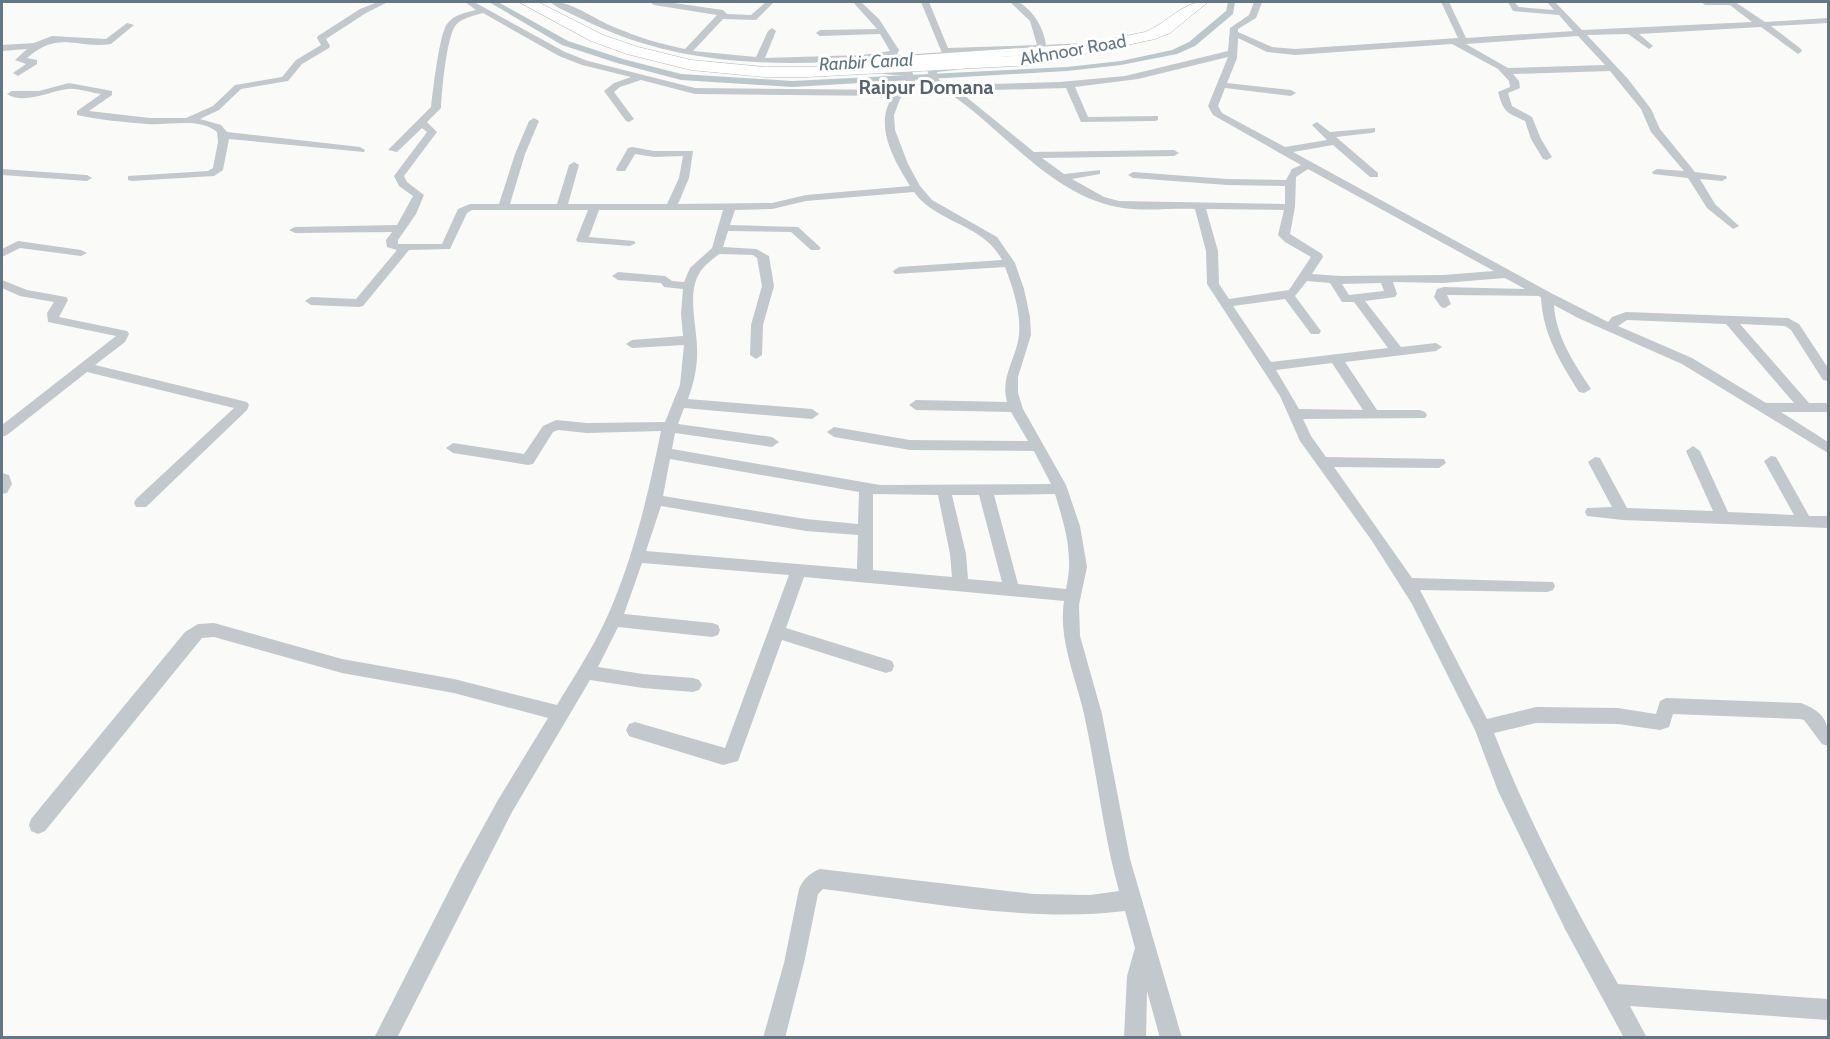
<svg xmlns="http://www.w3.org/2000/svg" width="1830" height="1039" viewBox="0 0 1830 1039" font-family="Cabin,sans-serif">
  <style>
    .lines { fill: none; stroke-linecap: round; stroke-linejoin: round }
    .canal { fill: #bbc7cb; fill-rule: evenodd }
    .primary-casing { stroke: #b5babe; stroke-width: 2 }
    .highway-casing { stroke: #b4b9bd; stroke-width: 1 }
    .street { fill: #c3c8cc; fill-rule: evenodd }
    .primary { fill: #fff; fill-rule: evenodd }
    .highway { fill: #fff; fill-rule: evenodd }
    .labels { text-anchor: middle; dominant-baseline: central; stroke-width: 6; stroke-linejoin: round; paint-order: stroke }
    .far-street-label { font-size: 18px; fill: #657683; stroke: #fff }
    .far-water-label { font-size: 18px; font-style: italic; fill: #60757c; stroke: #fff }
    .far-quarter-label { font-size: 20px; font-weight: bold; fill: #57646e; stroke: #fff }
  </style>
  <rect width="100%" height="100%" fill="#fafaf8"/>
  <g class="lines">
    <polygon class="canal" points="489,2 498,2 568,41 623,59 681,74 792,81 1067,67 1121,61 1172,50 1189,42 1226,11 1228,2 1235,2 1233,14 1195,46 1177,54 1121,65 1067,71 792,87 681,80 617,63 562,45"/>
    <g class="primary-casing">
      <polygon id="primary" points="1083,44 1090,48 1088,51 829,69 822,65 829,61"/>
    </g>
    <g class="highway-casing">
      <path id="highway" d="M519 2H538L603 35 638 47 691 60 765 67H807L1033 55 1145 32C1168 23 1183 0 1208 2L1170 33 1155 39 1033 65 807 77H765L691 70 627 54 591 41Z"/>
    </g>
    <g class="street">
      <path d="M378 2H388L366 13 326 39 330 46 329 48 302 64 288 81 241 89 219 110 200 119 221 125 227 132 360 147 365 150 364 152 229 139 223 170 214 176 132 181 128 180V176L208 171 213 168 218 142 217 132C199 117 169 126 147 124 124 122 99 120 77 115V111L101 94C91 93 78 88 68 89 50 91 23 105 7 94L12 91H39L69 83 112 91V95L89 111 150 118H186L213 106 235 85 282 77 296 60 321 45 317 38 318 36 360 9Z"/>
      <path d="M465 2H474L565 52 588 61 695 88 898 90 906 82 905 76 883 74V70L912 71 916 83 900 99 894 115 895 130 908 164 920 186 932 200 997 237 1015 263 1024 289 1030 317 1031 335 1018 377V393L1023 409 1066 485 1080 526 1087 567 1079 605 1080 636 1102 714 1130 859 1182 1038H1160L1147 991 1146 1038H1124L1127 976 1135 948 1125 911C1028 923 920 901 823 889L818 894 804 963 785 1038H763L784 963 799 889C803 879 810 873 820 869L1034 894 1090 895 1119 891C1103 833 1097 773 1084 714 1076 678 1058 639 1064 601L804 577 786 628 886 659 892 661 894 666 892 671 886 673 782 640 738 761 723 765 635 738 629 736 626 730 629 724 635 722 725 748 789 575 642 563 624 614 712 623 718 625 720 630 718 635 712 637 618 627 598 667 643 674 693 678 699 680 702 685 699 690 693 692 643 688 590 680 512 812 397 1038H374L460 869 498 800 548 718 454 693 342 673 214 637 202 638 45 831 38 834 31 831 29 825 31 819 185 632 198 624 214 623 342 659 454 679 557 705C576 673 597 642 611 608 635 551 649 491 661 431L587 433 558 430 553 432 533 464 528 465 453 453 446 448 453 443 524 454 543 426 556 420 587 423 665 422 680 385 684 345 632 348 626 344 632 340 683 336 681 314 683 289 664 287 661 283 618 280 612 276 618 272 665 276 672 281 684 282 690 268 712 248 723 210H599L589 237 634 241 636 243 630 246 578 242 576 240 588 210H472L467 213 450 249 409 250 363 306 359 307 311 305 305 301 311 297 356 299 397 250 387 247 386 240 392 232 295 233 289 230 295 227 397 225 413 196 399 186 394 176 427 132 422 128 397 152 388 150 431 107C433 91 439 35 447 24 454 14 466 13 476 10ZM483 13 559 56 582 65 631 77 614 83 604 91 626 121 629 122 634 119 614 92 620 87 641 80 695 94 893 96C873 125 894 160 910 186L806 195 772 203 678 204 689 178 693 151H654L632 147 628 148 616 169 617 171H625L635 154 654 157 683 156 679 178 667 204H568L579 165 574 162 569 165 557 204H510L525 154 539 121 534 118 529 121 515 154 499 204H470L458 209 442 244H398V240L416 214 424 195 407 182 404 176 437 132 427 122 441 108C442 89 446 44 454 28 459 18 473 16 483 13ZM914 192C937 224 983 223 1002 260L899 267 893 271 895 274 1005 267C1013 288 1021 312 1019 335 1016 360 1000 376 1007 402L916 400 909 405 916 410 1011 412 1028 441 910 440 834 427 827 432 834 437 910 450 1034 451 1051 484 880 485 672 449 675 433 772 447 779 442 772 437 678 424 684 408 812 419 819 414 812 409 688 399C694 383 698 365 697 348 697 328 687 293 699 274 703 266 712 260 719 254L753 255 757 258 762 286 751 325 750 355 756 359 762 355 763 325 774 286 769 256 756 249 723 247 728 231 791 232 811 250H819L821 248 798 227 730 225 735 210 772 209 806 201ZM670 459 859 492 858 524 806 519 663 496ZM873 494 938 495 950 554 952 577 873 570ZM1055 494C1065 527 1074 555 1066 589L1018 584 994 495ZM952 495H979L1002 582 968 579 966 554ZM661 506 806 531 858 535 857 569 646 551Z"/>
      <path d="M550 2C570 0 595 20 614 27 637 37 660 44 685 49L717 15 654 5 650 2H667L723 10 727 14 751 15 766 2H774L756 20 723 19 693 51 756 57 768 31 772 28 776 31 765 58 862 55 890 51 880 34 820 36 816 33 820 30 877 29 853 2H861L879 19 899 50 897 55C874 61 852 61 829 62 743 66 659 58 582 19 572 14 559 9 550 2Z"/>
      <path d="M921 2H929L948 48 1037 45 1030 21 1010 2H1019C1034 12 1043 26 1046 45L1062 44 1066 47 1062 50 942 53Z"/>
      <path d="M1254 2H1262L1256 18 1238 29V32L1272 47 1295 49 1458 38 1441 2H1449L1466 38 1573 31 1559 15 1513 11 1508 2H1514L1519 7 1554 10 1547 2H1555L1582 30 1752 22 1730 5H1705L1701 2H1735L1765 22 1828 18V23L1771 26 1801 49 1802 51 1798 54 1761 27 1639 34 1653 46 1649 49 1628 34 1587 35 1628 79 1651 109 1660 129 1695 172 1726 176 1727 178 1722 181 1700 179 1715 204 1739 226 1733 229 1707 208 1688 178 1653 174 1652 172 1657 169 1684 171 1651 132 1641 109 1610 71 1513 74 1519 81 1520 88 1508 93 1512 106 1532 117 1541 139 1552 157 1547 160 1543 159 1531 139 1525 121C1506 112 1504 113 1498 92L1510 87 1509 81 1498 69 1452 44 1295 55 1267 52 1238 38 1237 58 1227 83 1291 90 1296 93 1291 96 1225 88 1218 106 1222 113 1285 147 1327 140 1312 125 1317 122 1330 132 1375 128V132L1371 133 1336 137 1378 173V177H1370L1333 145 1293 152 1551 293 1608 322 1612 317 1626 312 1788 318 1799 324 1828 368V381L1823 380 1791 330 1785 326 1740 324 1809 403H1828V412H1781L1828 442V453L1682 364 1578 318 1554 305C1556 337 1574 363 1591 389L1584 393 1579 392C1560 362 1543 334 1541 298L1539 296 1447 295 1451 304 1445 308 1441 307 1434 297 1437 289 1444 287 1525 289 1505 278 1443 283 1393 282 1397 294 1395 297 1365 301 1401 347 1436 343 1442 347 1436 351 1345 362 1377 410H1420L1425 412 1427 415 1425 418 1303 419 1311 436 1326 457 1444 459 1446 463 1439 468 1334 467 1412 578 1553 582 1555 586 1553 590 1547 592 1420 590 1487 719 1536 707 1618 708 1656 714 1660 701 1666 698 1801 703C1824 712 1830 722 1828 746L1822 744 1804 720 1800 719 1673 714 1669 727 1660 730 1618 724 1536 723 1494 733C1528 820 1572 903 1618 984L1828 999V1020L1630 1006 1647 1038H1624L1565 929 1498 791 1475 730 1412 604 1372 541 1300 441 1280 396 1207 284 1206 251 1195 209C1170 208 1141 212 1117 207 1042 192 996 117 932 83L927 70 932 67 955 66V70L937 72 939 80 951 85 1060 82 1125 76 1228 51 1230 28 1249 15ZM1578 36 1605 65 1508 68 1466 44ZM1228 57 1208 106 1213 115 1301 165 1292 169 1286 180 1227 179 1133 172 1128 175 1133 178 1227 185 1285 186V204L1119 201 1104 197 1072 179 1100 174V170L1064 174 1042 158 1174 156 1179 153 1174 150 1034 152 959 91 1066 88 1081 122 1155 121 1158 120V116L1088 117 1075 87 1138 79ZM1308 169 1494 271 1443 275 1341 276 1312 274 1323 257 1322 254 1290 234 1295 207 1296 177ZM1206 209 1284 210 1278 235 1285 242 1311 257 1289 290 1229 299 1219 284 1218 251ZM1307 281 1330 283 1342 302H1354L1388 348 1271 362 1233 306 1285 299 1311 334H1319L1321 331 1295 296ZM1381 283 1384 291 1349 295 1342 284ZM1627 320 1726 324 1794 403H1766L1692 358 1618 326ZM1332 363 1363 410 1299 409 1276 370Z"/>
      <path d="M127 23 134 25 111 44C75 49 59 30 27 58L37 60V64L18 76 13 73 26 64 15 60 27 49 2 51V45L34 43 52 36 106 39Z"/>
      <polygon points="2,169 87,175 92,178 87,181 2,175"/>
      <polygon points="18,241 81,250 87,253 81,256 20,248 2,257 2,249"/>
      <polygon points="2,280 27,290 66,297 68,300 59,317 127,331 129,334 125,342 95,365 247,402 249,405 247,410 146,507 136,507 134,503 136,499 234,408 87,372 7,435 2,437 2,425 116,336 48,322 47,313 54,302 20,296 2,288"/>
      <polygon points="1693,446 1700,451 1728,512 1794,515 1764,461 1771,456 1776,457 1809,516 1828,516 1828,528 1623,520 1587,516 1585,512 1587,508 1612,507 1588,462 1595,457 1600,458 1627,508 1713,511 1686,451"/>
      <polygon points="2,473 9,475 12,484 7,493 2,494"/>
    </g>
    <use href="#primary" class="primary"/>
    <use href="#highway" class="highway"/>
  </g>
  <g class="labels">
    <g class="far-street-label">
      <text transform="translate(1073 50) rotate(-10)">Akhnoor Road</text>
    </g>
    <g class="far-water-label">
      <text transform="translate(866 62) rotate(-3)">Ranbir Canal</text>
    </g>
    <g class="far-quarter-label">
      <text x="926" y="87">Raipur Domana</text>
    </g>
  </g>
  <rect width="1830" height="1039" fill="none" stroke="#657683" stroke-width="6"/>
</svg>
